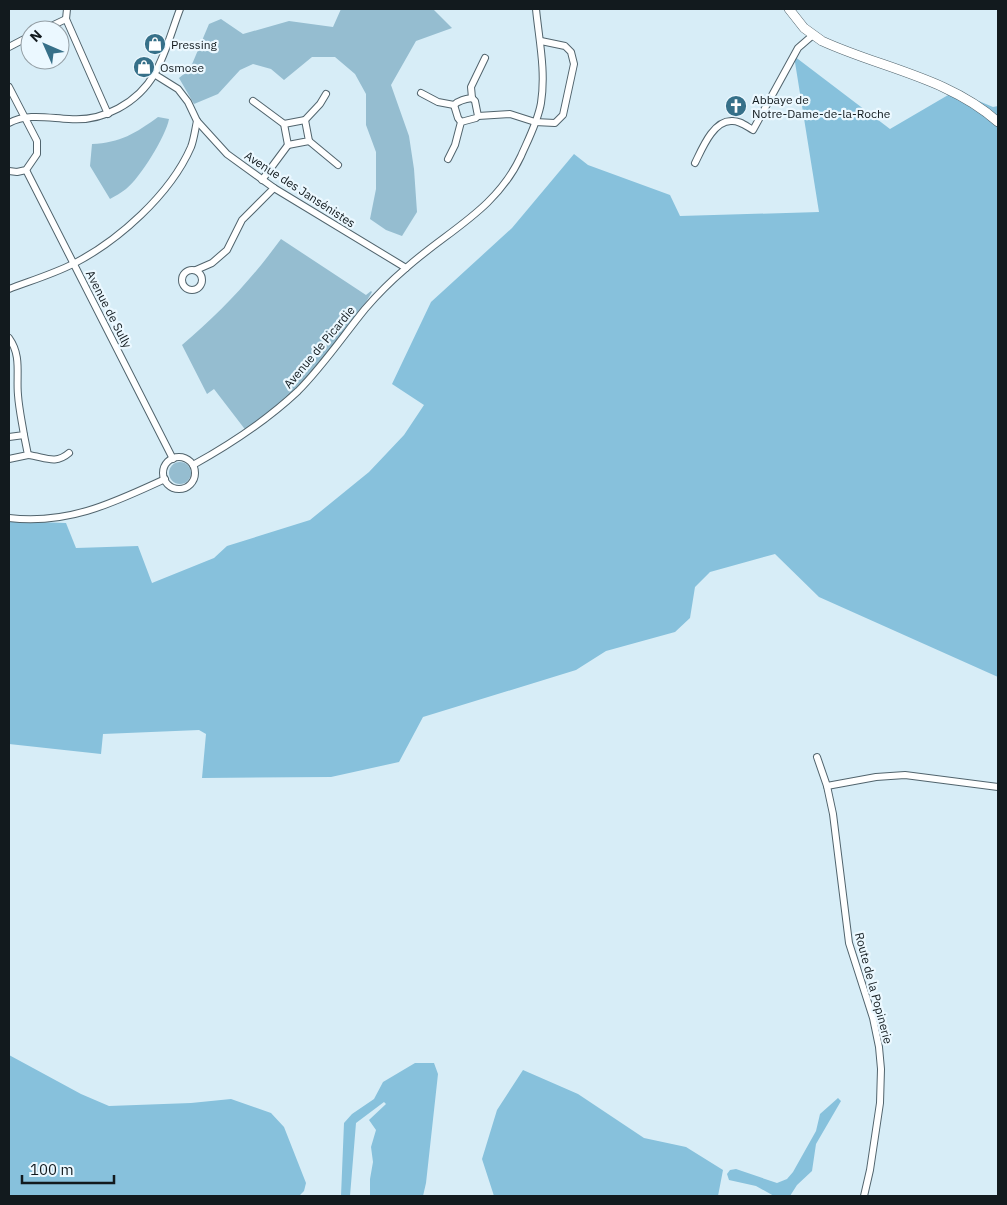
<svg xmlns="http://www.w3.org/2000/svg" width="1007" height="1205" viewBox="0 0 1007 1205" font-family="'IBM Plex Sans',sans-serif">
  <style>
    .green { fill: #95bdd0 }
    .forest { fill: #87c1dc }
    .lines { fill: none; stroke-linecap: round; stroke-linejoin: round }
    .street-casing { stroke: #51646d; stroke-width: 8 }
    .secondary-casing { stroke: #51646d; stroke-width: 10 }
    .street { stroke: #fff; stroke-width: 6 }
    .secondary { stroke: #fff; stroke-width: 9 }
    .labels { text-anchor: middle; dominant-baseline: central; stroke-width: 4.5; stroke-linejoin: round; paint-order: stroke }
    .poi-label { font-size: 12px; fill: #121a1e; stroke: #ebf8ff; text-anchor: start }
    .street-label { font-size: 12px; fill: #121a1e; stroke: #ebf8ff }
  </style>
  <rect width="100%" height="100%" fill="#d7edf7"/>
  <g class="green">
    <polygon points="341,9 433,9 452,28 416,41 391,85 409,136 414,169 417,212 402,236 386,230 370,219 376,189 376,152 366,125 366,94 355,74 335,57 312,57 284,80 271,69 253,64 240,70 218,94 194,104 179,78 190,69 209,24 221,19 243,34 289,21 333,27"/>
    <path d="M158 117 169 119C166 136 140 178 126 189 121 193 115 196 110 199L90 166 92 144C120 143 136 133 158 117Z"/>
    <path d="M281 239 366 295 371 291 372 292C353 325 329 358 302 384 284 401 265 416 247 432L214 389 207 394 182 345C221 312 251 280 281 239Z"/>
    <circle cx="180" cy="473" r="11"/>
  </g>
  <g class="forest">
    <polygon points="794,56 890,129 955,91 993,107 998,106 998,677 819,597 775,554 710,572 695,587 690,618 675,632 606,651 576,670 423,717 399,762 331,777 202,778 206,734 199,730 103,734 101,754 9,744 9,521 66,523 76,548 138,546 152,583 214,558 227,546 310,520 369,472 404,435 424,405 392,384 431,302 512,228 574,154 588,165 670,195 680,216 819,212"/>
    <polygon points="9,1055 81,1094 109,1106 191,1103 231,1099 271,1113 284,1127 306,1183 304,1191 299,1196 9,1196"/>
    <polygon points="415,1063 434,1063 438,1074 426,1183 423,1196 370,1196 370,1179 373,1162 371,1147 376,1130 369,1120 386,1104 384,1102 356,1123 350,1196 341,1196 344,1123 352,1114 374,1099 383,1082"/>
    <polygon points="523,1070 578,1094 644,1138 686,1147 723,1170 718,1196 494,1196 482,1159 497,1110"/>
    <polygon points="838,1098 841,1101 816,1144 812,1171 797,1185 790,1196 774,1196 756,1186 729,1180 727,1174 730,1170 736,1169 777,1183 787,1179 793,1172 816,1131 820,1114"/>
  </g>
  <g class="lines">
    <g class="street-casing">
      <g id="street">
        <polyline points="67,9 66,19 108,114"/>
        <polyline points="43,30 66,19"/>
        <polyline points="9,47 30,36"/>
        <polyline points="154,74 178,89 188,102 197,121 227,154 274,188 406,268"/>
        <polyline points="9,87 37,141 37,154 26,170 17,172 9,171"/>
        <polyline points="421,93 438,102 454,105"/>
        <polyline points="472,98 471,87 485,58"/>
        <polyline points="253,101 284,124 288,145 309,141 305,120"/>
        <path d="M454 105C459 100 465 99 472 98L475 101 478 116 476 118 461 122"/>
        <polyline points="478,116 510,114 535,122 555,123 563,115 574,64 571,52 565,46 541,41"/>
        <path d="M9 123C27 113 48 118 69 119 103 122 138 103 155 73 166 53 172 30 180 9"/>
        <polyline points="284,124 305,120 320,104 326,94"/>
        <polyline points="309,141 338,165"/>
        <polyline points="448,159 455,145 461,122 458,118 454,105"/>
        <path d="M695 163C702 149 713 121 731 121 739 120 746 126 753 130L798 48 813 35"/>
        <polyline points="26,170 173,459"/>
        <polyline points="262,180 288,145"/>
        <circle cx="192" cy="280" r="10"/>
        <polyline points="196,270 212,263 227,250 242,220 274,188"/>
        <path d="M9 289C30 281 53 274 73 264 118 241 170 195 191 147 194 139 195 130 197 121"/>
        <path d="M9 338C22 356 16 375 18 395 19 409 22 422 24 435L9 437"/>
        <path d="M28 455C45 457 55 465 69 453"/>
        <circle cx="179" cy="473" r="16"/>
        <polyline points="9,459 28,455 24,435"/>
        <path d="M193 465C231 444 266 421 298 391 323 366 343 336 365 309 377 295 391 281 405 269 447 231 496 210 521 156 528 140 538 121 541 103 546 71 539 40 536 9"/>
        <path d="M9 518C68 525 113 503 165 479"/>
        <polyline points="817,757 827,786 833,814 849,943 873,1018 879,1047 881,1069 880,1103 870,1170 864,1196"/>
        <polyline points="827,786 876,777 905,775 998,787"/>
      </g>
    </g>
    <g class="secondary-casing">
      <path id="secondary" d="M789 9 804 28 822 41C881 68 949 78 998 122"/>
    </g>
    <use href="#street" class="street"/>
    <use href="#secondary" class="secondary"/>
  </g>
  <defs>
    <g id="shop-disc" transform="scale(1.125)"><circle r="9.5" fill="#367089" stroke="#ebf8ff"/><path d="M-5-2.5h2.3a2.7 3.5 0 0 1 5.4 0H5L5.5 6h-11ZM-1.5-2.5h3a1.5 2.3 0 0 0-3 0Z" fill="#fff"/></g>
    <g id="church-disc" transform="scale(1.125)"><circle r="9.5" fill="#367089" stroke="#ebf8ff"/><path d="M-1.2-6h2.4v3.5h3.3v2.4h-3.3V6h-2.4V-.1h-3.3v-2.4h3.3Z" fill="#fff"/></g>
  </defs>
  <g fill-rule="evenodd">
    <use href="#shop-disc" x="155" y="44"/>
    <use href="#shop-disc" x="144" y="67"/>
    <use href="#church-disc" x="736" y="106"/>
  </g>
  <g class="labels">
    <g class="poi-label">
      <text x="171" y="44">Pressing</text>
      <text x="160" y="67">Osmose</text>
      <text x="752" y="99">Abbaye de<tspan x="752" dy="14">Notre-Dame-de-la-Roche</tspan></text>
    </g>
    <g class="street-label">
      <text transform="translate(300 189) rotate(33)">Avenue des Jansénistes</text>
      <text transform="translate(109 309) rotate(63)">Avenue de Sully</text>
      <text transform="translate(319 347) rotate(-50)">Avenue de Picardie</text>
      <text transform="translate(874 988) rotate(75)">Route de la Popinerie</text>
    </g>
  </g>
  <rect width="1007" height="1205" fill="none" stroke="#121a1e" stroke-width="20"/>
  <g transform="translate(45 45) rotate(315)"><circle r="24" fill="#ebf8ff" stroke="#949fa5"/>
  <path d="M0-4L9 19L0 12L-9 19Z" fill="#367089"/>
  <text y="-8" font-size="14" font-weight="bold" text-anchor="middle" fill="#121a1e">N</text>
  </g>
  <path d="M22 1175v8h92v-8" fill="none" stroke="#121a1e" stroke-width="2.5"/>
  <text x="30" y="1175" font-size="15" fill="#121a1e" stroke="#ebf8ff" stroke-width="4" paint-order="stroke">100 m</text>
</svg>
